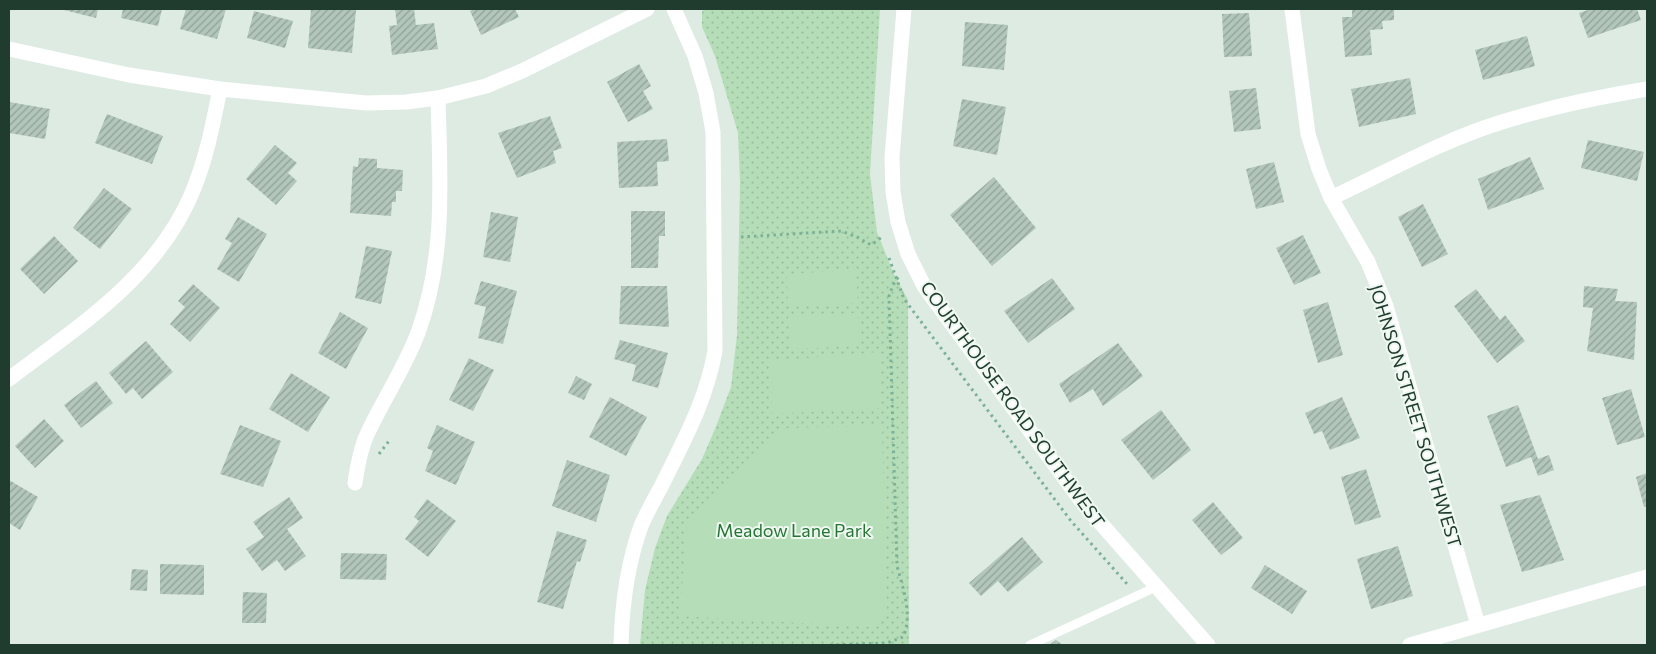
<svg xmlns="http://www.w3.org/2000/svg" width="1656" height="654" viewBox="0 0 1656 654" font-family="Commissioner,sans-serif">
  <style>
    .green { fill: url(#green-dots) }
    .pitch { fill: #b5deb8 }
    .building { fill: url(#building-hatch) }
    .lines { fill: none; stroke-linecap: round; stroke-linejoin: round }
    .path { stroke: #7cb196; stroke-width: 3; stroke-dasharray: 2.5 4; stroke-linecap: butt }
    .service { stroke: #fff; stroke-width: 9 }
    .minor { stroke: #fff; stroke-width: 15 }
    .tertiary { stroke: #fff; stroke-width: 15 }
    .labels { text-anchor: middle; dominant-baseline: central; stroke-width: 4; stroke-linejoin: round; paint-order: stroke }
    .street-label { font-size: 18px; fill: #1f3c2e; stroke: #eff7f1 }
    .park-label { font-size: 18px; fill: #267535; stroke: #eff7f1 }
  </style>
  <defs>
    <pattern id="green-dots" width="8" height="8" patternUnits="userSpaceOnUse" patternTransform="scale(1.25)"><rect width="8" height="8" fill="#b5deb8"/><path d="M2 2h.1M6 6h.1" fill="none" stroke="#9bbf9e" stroke-width="1.8" stroke-linecap="round"/></pattern>
    <pattern id="building-hatch" width="6" height="6" patternUnits="userSpaceOnUse" patternTransform="scale(1.25)"><rect width="6" height="6" fill="#b3c6bb"/><path d="M-1 1l2-2M0 6l6-6M5 7l2-2" fill="none" stroke="#91a298"/></pattern>
  </defs>
  <rect width="100%" height="100%" fill="#deebe3"/>
  <polygon class="green" points="705,9 880,9 870,174 877,232 893,272 908,300 909,645 640,645 645,590 655,548 667,516 702,459 715,429 731,387 737,335 740,182 738,133 715,56 702,27 702,11"/>
  <g class="pitch">
    <polygon points="856,270 858,303 788,307 787,274"/>
    <polygon points="858,313 860,346 790,349 788,317"/>
    <polygon points="879,352 880,408 772,414 771,361"/>
    <polygon points="882,426 887,612 871,627 680,616 687,520 785,428"/>
  </g>
  <g class="building">
    <polygon points="60,9 98,9 96,18"/>
    <polygon points="123,9 162,9 158,26 121,18"/>
    <polygon points="186,9 226,9 217,39 180,29"/>
    <polygon points="311,9 356,10 352,53 308,48"/>
    <polygon points="395,9 414,9 416,25 434,23 438,49 392,55 389,26 397,25"/>
    <polygon points="474,9 515,9 519,17 481,35 470,11"/>
    <polygon points="1352,9 1394,9 1394,20 1382,21 1383,29 1370,30 1372,55 1345,57 1342,17 1352,17"/>
    <polygon points="1591,9 1637,9 1641,20 1588,38 1579,13"/>
    <polygon points="254,11 293,21 285,48 247,38"/>
    <polygon points="1249,13 1252,56 1224,57 1222,14"/>
    <polygon points="965,22 1008,25 1004,70 962,66"/>
    <polygon points="1527,36 1535,66 1483,80 1475,50"/>
    <polygon points="639,64 651,86 643,91 653,109 628,122 607,82"/>
    <polygon points="1410,78 1416,114 1359,127 1351,89"/>
    <polygon points="1256,88 1261,129 1234,132 1229,91"/>
    <polygon points="962,99 1006,107 997,155 953,146"/>
    <polygon points="9,102 50,109 45,139 9,133"/>
    <polygon points="107,114 163,136 152,164 95,143"/>
    <polygon points="550,116 562,148 553,151 556,163 517,178 498,133"/>
    <polygon points="667,139 669,161 657,162 658,186 619,188 617,142"/>
    <polygon points="1588,140 1644,152 1637,181 1581,168"/>
    <polygon points="275,145 297,163 288,173 297,181 276,205 246,179"/>
    <polygon points="1530,157 1544,189 1488,210 1478,179"/>
    <polygon points="359,158 377,159 377,168 403,170 402,191 396,191 396,202 392,202 391,216 350,213 353,166 358,167"/>
    <polygon points="1274,162 1284,202 1256,209 1246,169"/>
    <polygon points="994,177 1036,228 992,266 950,215"/>
    <polygon points="104,188 132,209 100,249 73,228"/>
    <polygon points="1423,204 1448,254 1422,267 1398,217"/>
    <polygon points="631,211 665,211 665,236 659,236 658,268 631,268"/>
    <polygon points="491,212 518,217 510,262 483,257"/>
    <polygon points="238,217 267,234 239,282 217,269 232,243 225,239"/>
    <polygon points="1303,235 1321,273 1294,285 1276,248"/>
    <polygon points="54,236 78,261 44,294 20,269"/>
    <polygon points="366,246 392,251 381,304 355,298"/>
    <polygon points="1052,278 1075,309 1028,343 1004,311"/>
    <polygon points="481,281 517,291 503,344 478,338 486,307 474,304"/>
    <polygon points="193,284 220,308 190,342 170,324 185,307 178,301"/>
    <polygon points="621,286 667,286 669,327 619,324"/>
    <polygon points="1584,286 1618,289 1615,301 1637,302 1634,360 1587,351 1593,308 1583,307"/>
    <polygon points="1476,289 1500,320 1505,315 1525,341 1497,363 1454,306"/>
    <polygon points="1328,302 1343,355 1318,363 1303,310"/>
    <polygon points="340,312 368,328 346,369 318,353"/>
    <polygon points="620,340 668,353 658,388 632,381 636,365 614,359"/>
    <polygon points="146,341 173,372 142,399 133,388 126,394 109,373"/>
    <polygon points="1118,343 1143,376 1103,406 1093,389 1070,403 1059,384"/>
    <polygon points="469,358 494,370 473,411 449,400"/>
    <polygon points="291,373 330,397 308,432 269,409"/>
    <polygon points="576,376 592,384 584,400 568,393"/>
    <polygon points="96,381 113,403 81,428 64,405"/>
    <polygon points="1631,389 1645,437 1617,445 1602,398"/>
    <polygon points="610,397 647,417 626,456 589,437"/>
    <polygon points="1342,397 1360,438 1330,450 1322,431 1314,434 1305,413"/>
    <polygon points="1518,405 1538,459 1549,455 1554,470 1538,476 1531,457 1506,467 1487,416"/>
    <polygon points="1161,410 1191,450 1153,480 1121,440"/>
    <polygon points="44,419 64,441 35,468 15,446"/>
    <polygon points="240,425 281,441 263,487 220,474"/>
    <polygon points="437,425 475,442 456,485 425,471 433,451 427,448"/>
    <polygon points="567,460 610,475 596,522 552,506"/>
    <polygon points="1366,469 1381,517 1355,525 1341,477"/>
    <polygon points="1647,473 1647,506 1644,507 1636,477"/>
    <polygon points="9,480 38,497 20,530 9,523"/>
    <polygon points="1540,495 1564,560 1522,572 1500,505"/>
    <polygon points="289,497 303,518 287,529 306,556 285,571 277,560 262,571 246,549 264,537 253,522"/>
    <polygon points="427,499 456,521 428,557 405,539 419,521 414,517"/>
    <polygon points="1213,502 1243,538 1221,555 1192,520"/>
    <polygon points="557,531 587,540 580,562 577,561 563,609 537,602"/>
    <polygon points="1022,537 1043,562 1008,592 998,581 981,596 969,583"/>
    <polygon points="1398,546 1413,596 1371,609 1357,559"/>
    <polygon points="341,553 387,554 386,580 340,579"/>
    <polygon points="160,564 204,565 204,595 160,594"/>
    <polygon points="1265,565 1307,591 1292,614 1251,588"/>
    <polygon points="132,569 148,570 147,591 130,590"/>
    <polygon points="243,592 267,593 266,623 242,623"/>
    <polygon points="1056,640 1063,645 1049,645"/>
  </g>
  <g class="lines">
    <g class="path">
      <polyline points="741,237 841,231 857,237 871,245 882,237"/>
      <polyline points="889,258 904,299 1071,521 1128,585"/>
      <polyline points="379,454 389,441"/>
      <path d="M830 645 887 643 903 637C913 616 903 588 897 566L889 296 893 285 899 276"/>
    </g>
    <polyline class="service" points="1030,645 1156,587"/>
    <g class="minor">
      <polyline points="1292,9 1308,134 1319,169 1331,198 1368,262 1386,306 1478,625"/>
      <polyline points="9,49 129,75 220,89 366,103 406,102 438,98 486,86 522,71 647,9"/>
      <path d="M1331 198C1387 172 1443 140 1502 122 1550 107 1598 97 1647 89"/>
      <path d="M9 379C80 325 160 275 194 188 207 156 213 123 220 89"/>
      <path d="M355 483C357 468 360 453 365 439 381 402 405 369 419 330 446 253 440 179 438 98"/>
      <path d="M621 645C622 604 627 565 641 526 647 512 655 498 662 485 684 440 706 401 715 351L713 132 706 93 695 56 674 9"/>
      <polyline points="1410,645 1647,577"/>
    </g>
    <polyline class="tertiary" points="904,9 892,157 893,192 898,222 908,254 924,286 1082,502 1208,645"/>
  </g>
  <g class="labels">
    <g class="street-label">
      <text transform="translate(1013 404) rotate(54)">COURTHOUSE ROAD SOUTHWEST</text>
      <text transform="translate(1416 416) rotate(73)">JOHNSON STREET SOUTHWEST</text>
    </g>
    <g class="park-label">
      <text x="794" y="530">Meadow Lane Park</text>
    </g>
  </g>
  <rect width="1656" height="654" fill="none" stroke="#1f3c2e" stroke-width="20"/>
</svg>
